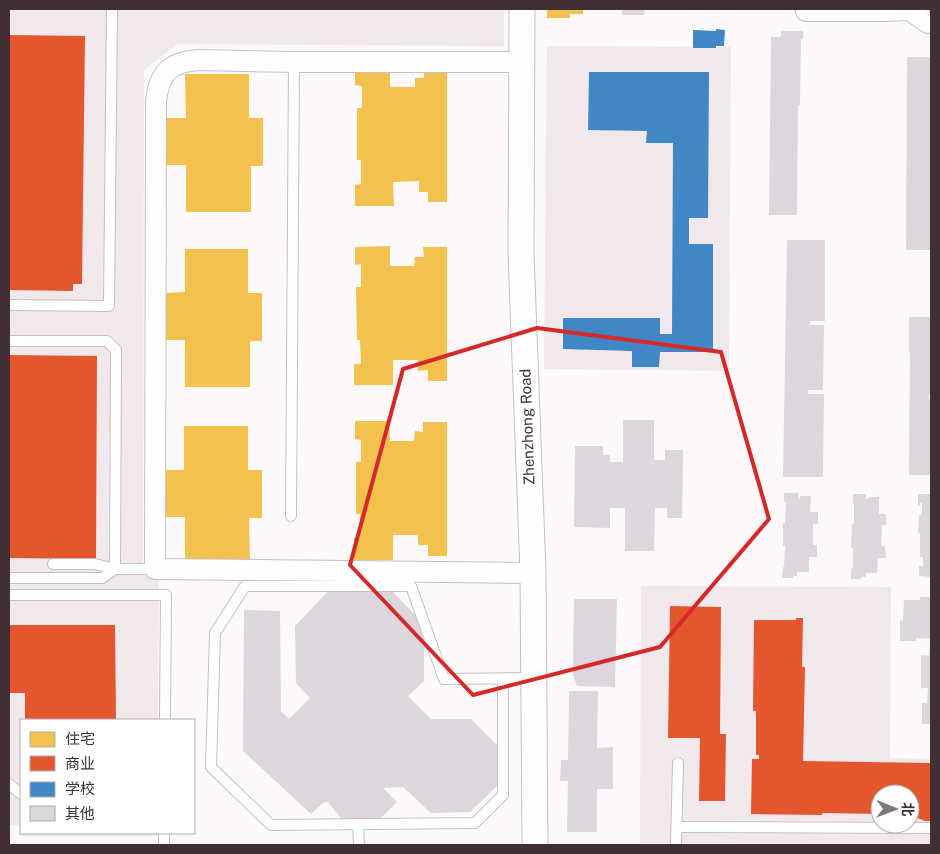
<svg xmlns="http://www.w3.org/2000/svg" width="940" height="854" viewBox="0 0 940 854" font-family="'Public Sans','Noto Sans SC',sans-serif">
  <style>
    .built { fill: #f0e8ea; fill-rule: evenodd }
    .homes { fill: #f2c14e }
    .shops { fill: #e4572e }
    .schools { fill: #3f88c5 }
    .building { fill: #ddd6dc }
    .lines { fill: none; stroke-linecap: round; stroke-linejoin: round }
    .service-casing { stroke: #c7bec1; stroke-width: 12 }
    .minor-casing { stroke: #c7bec1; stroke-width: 22 }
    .tertiary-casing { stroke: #c7bec1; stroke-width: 27 }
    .service { stroke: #fffefe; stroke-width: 10 }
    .minor { stroke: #fffefe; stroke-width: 20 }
    .tertiary { stroke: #fffefe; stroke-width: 25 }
    .marked { fill: none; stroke: #d62828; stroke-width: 4; stroke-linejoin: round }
    .labels { text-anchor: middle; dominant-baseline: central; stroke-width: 5; stroke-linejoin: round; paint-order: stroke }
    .street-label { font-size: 15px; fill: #403036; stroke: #fff }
  </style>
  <rect width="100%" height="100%" fill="#fdf9fa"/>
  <g class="built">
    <polygon points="9,9 504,9 504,46 177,44 144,70 143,565 159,566 158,720 21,720 21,833 157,833 157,836 19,836 19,825 9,825"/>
    <polygon points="547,46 731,47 729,371 544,369"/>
    <path d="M641 586 891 587 890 758 931 759V844L640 843ZM880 794H910V824H880Z"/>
  </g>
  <g class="homes">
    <polygon points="547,9 583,9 583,14 570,14 570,18 547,18"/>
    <polygon points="355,68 390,68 390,87 415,87 415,78 424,78 424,68 447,68 447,202 428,202 428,192 419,192 419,181 393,182 394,206 355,206 355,185 361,184 361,160 357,160 357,108 362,108 362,86 355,85"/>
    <polygon points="185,74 249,74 249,118 263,118 263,166 251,166 251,212 186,212 186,165 165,165 164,118 186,118"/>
    <polygon points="390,246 390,266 414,266 415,257 424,257 423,247 447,247 447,381 428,381 428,370 418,371 418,360 393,360 393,385 354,385 354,364 361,364 360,340 357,340 356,287 361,287 361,264 355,265 355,247"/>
    <polygon points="185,249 248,249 248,293 262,293 262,341 250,341 250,387 185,387 185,340 164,340 164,293 185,292"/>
    <polygon points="355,421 389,421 390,441 414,441 415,431 423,432 423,422 447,422 447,556 428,556 428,545 418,545 418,535 393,535 393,560 354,560 354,538 360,538 360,514 356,514 356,462 361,462 361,440 355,439"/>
    <polygon points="184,426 248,426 248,470 262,470 262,518 249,518 250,564 185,564 185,517 163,517 163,470 184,470"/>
  </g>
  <g class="shops">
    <polygon points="9,35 85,36 82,284 73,284 73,291 9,290"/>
    <polygon points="9,355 97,356 96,559 9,558"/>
    <polygon points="670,606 721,607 720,734 726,734 725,801 699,801 700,738 668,738"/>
    <polygon points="796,618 803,618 802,667 805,667 803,761 931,763 931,821 925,821 910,815 910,794 880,794 880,814 822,813 822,815 751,814 752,759 759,759 759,755 756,755 756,711 753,711 754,620 796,620"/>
    <polygon points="9,625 115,625 116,720 25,720 25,693 9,693"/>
  </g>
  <g class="schools">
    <polygon points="716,29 725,30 724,46 716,46 716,48 693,48 693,30 716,31"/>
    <polygon points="589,72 709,72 708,218 689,218 689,244 713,244 713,352 660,352 659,367 632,367 632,351 563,349 563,318 660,318 660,334 672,334 673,143 646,143 647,131 588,130"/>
  </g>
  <g class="building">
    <polygon points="622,9 645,9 644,15 622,15"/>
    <polygon points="781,31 803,31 803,39 801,39 800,105 798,105 797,215 769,215 771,37 781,37"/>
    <polygon points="907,57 931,57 931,250 906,250"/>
    <polygon points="787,240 825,240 825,321 810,321 810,325 824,325 823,390 808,390 808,394 824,394 823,477 783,477"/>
    <polygon points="909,317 931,317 931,394 929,394 929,399 931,400 931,475 909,475 910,352 909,352"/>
    <polygon points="623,420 654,420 654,460 665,460 665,450 683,450 682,518 667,518 667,508 655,508 654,551 625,551 625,508 610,508 610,528 574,527 575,446 603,446 603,455 610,455 610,462 623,462"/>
    <polygon points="784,493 798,493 798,499 800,499 800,496 811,496 810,512 818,512 818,524 813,524 813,545 817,545 817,557 809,557 809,572 797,572 797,576 793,576 793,578 782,578 783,567 784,567 785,546 783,546 783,523 785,523 786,502 784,502"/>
    <polygon points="853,494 866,494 866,499 868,499 869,497 879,497 879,514 886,514 886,525 882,525 881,546 885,546 886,558 878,558 877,573 866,573 866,577 861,577 861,579 851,579 851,569 853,568 853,548 851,548 852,524 854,524 854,504 853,504"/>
    <polygon points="918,494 931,494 931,577 919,576 919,566 923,566 923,557 920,557 920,533 918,533 919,515 922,515 922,503 920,503 920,506 918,505"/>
    <polygon points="331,588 389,588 424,624 424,681 408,696 431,719 471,719 498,746 498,785 470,812 431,813 403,787 383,788 397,802 378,821 343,821 328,802 323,803 311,814 243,751 244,610 280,611 281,711 289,719 310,698 296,683 295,626"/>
    <polygon points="920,597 931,597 931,639 916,638 916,641 900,641 900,620 903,621 904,600 920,600"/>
    <polygon points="574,599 617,599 615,687 577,686 573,675"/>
    <polygon points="930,642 931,642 931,724 922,724 922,703 927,703 928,688 921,688 921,655 929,656"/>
    <polygon points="569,691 598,691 597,748 613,747 613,789 597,789 597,832 567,832 568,781 560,781 561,760 568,760"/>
  </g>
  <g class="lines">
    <g class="service-casing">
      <g id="service">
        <polyline points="9,305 109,306 112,9"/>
        <polyline points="9,341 107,341 116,350 115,569"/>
        <polyline points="291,516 294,62"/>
        <polyline points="53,564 95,564 115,569 155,569"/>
        <polyline points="9,578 102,578 115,569"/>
        <polyline points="9,595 166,595 165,720"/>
        <polyline points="503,679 503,795 475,823 271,825 211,767 215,633 245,586 411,586 444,679 535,678"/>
        <polyline points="9,784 21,794"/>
        <polyline points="358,824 359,845"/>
        <polyline points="677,827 931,828"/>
        <polyline points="164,845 164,833"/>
        <polyline points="676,845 678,763"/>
      </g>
    </g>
    <g class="minor-casing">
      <g id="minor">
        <polyline points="806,9 806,11 885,11 909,10 928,23 931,23"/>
        <path d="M521 62H294L198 60C170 62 159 73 156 101L155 569 533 573"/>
      </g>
    </g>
    <g class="tertiary-casing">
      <polyline id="tertiary" points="522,9 521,253 533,573 535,845"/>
    </g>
    <use href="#service" class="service"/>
    <use href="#minor" class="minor"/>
    <use href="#tertiary" class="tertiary"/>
  </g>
  <path class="marked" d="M537 328 721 352 769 519 660 647 473 695 350 565 403 369Z"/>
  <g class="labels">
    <g class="street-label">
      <text transform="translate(527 427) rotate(-92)">Zhenzhong Road</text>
    </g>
  </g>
  <rect width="940" height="854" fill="none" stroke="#403036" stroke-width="20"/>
  <rect x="20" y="719" width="175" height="115" fill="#ffffff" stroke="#b3acaf"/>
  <rect x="30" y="732" width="25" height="15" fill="#f2c14e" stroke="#b3acaf"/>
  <text x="65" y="744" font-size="15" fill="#403036">住宅</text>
  <rect x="30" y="756" width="25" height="15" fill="#e4572e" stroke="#b3acaf"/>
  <text x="65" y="769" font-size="15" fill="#403036">商业</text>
  <rect x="30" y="782" width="25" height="15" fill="#3f88c5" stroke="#b3acaf"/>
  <text x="65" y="794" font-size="15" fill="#403036">学校</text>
  <rect x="30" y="806" width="25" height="15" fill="#ddd6dc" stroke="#b3acaf"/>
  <text x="65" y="819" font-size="15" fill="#403036">其他</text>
  <g transform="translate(895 809) rotate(91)"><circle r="24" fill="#ffffff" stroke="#b3acaf"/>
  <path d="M0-4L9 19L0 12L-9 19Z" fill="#82767b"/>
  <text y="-8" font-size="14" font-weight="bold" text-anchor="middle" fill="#403036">北</text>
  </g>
</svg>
